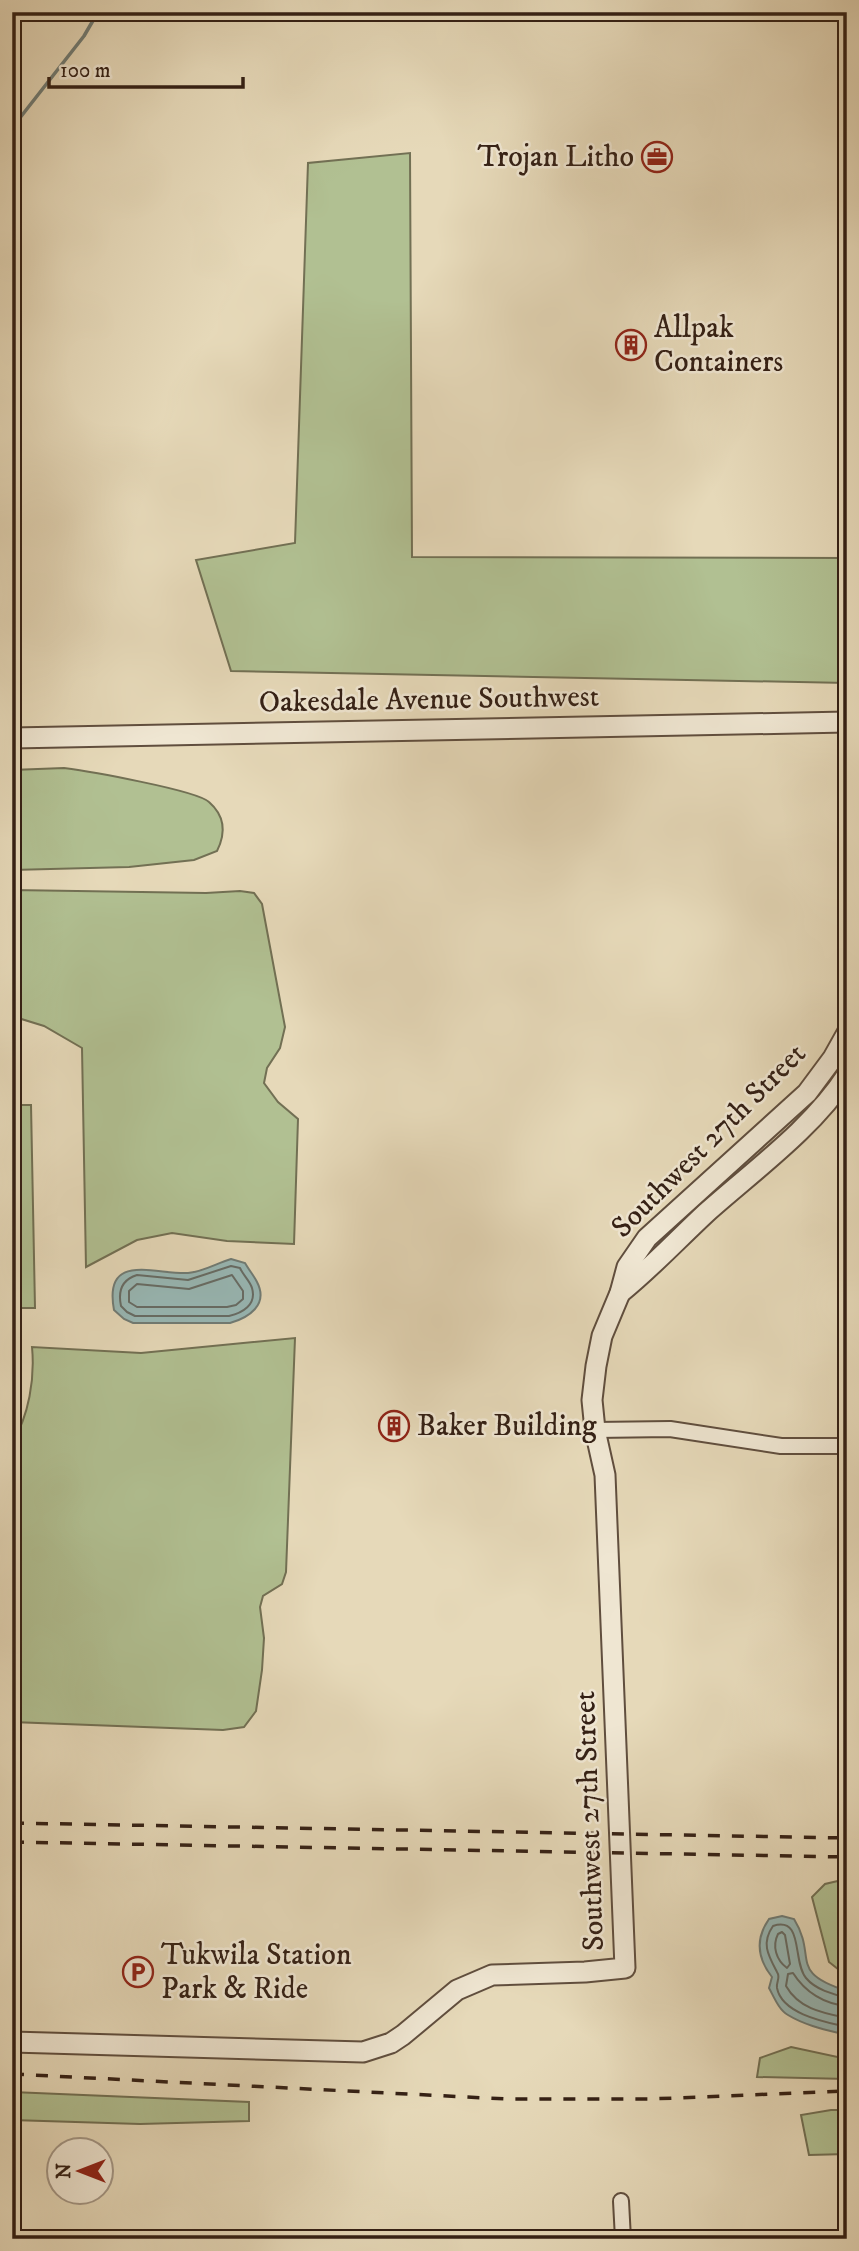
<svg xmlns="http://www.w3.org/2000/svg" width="859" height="2251" viewBox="0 0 859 2251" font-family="'IM FELL DW Pica',serif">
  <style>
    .green { fill: #b1c092; stroke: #727054; stroke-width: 2 }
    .water { fill: #98b9b7; stroke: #707c76; stroke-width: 2 }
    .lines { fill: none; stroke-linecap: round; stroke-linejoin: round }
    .shore { stroke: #666c66; stroke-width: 2 }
    .stream { stroke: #707c76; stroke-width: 3.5 }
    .minor-casing { stroke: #604e3e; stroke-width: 18 }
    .tertiary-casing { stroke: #604e3e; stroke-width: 23 }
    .minor { stroke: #efe6d2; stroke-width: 14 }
    .tertiary { stroke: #efe6d2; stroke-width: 19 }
    .rail { stroke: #342015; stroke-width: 3.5; stroke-dasharray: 12 12; stroke-linecap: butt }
    .labels { text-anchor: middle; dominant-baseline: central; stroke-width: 5; stroke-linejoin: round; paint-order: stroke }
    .poi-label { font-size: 30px; fill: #342015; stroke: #efe6d2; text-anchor: start }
    .street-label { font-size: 30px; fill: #342015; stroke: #efe6d2 }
  </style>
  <rect width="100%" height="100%" fill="#e6d9b9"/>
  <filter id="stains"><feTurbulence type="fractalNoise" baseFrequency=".00286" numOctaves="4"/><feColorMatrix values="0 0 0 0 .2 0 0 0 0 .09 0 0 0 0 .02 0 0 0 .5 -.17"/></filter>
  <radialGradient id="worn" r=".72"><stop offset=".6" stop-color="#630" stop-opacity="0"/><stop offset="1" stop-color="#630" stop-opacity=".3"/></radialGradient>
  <g class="green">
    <polygon points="410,153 412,557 847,558 847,683 231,671 196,560 295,543 308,163"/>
    <path d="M64 768C87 771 196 790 209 802 225 816 226 833 217 851L194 860 129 867 12 870V770Z"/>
    <polygon points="12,890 206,893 240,891 254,893 262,904 285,1027 280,1048 267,1068 264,1083 278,1102 298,1119 294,1244 227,1241 172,1233 137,1240 86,1267 82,1048 44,1026 15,1017 12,1014"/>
    <polygon points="12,1105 31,1105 35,1308 12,1308"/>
    <path d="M295 1338 286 1572 282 1584 263 1596 260 1607 264 1638 262 1670 256 1711 244 1727 223 1730 12 1722V1443C29 1416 35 1378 32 1347L141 1353Z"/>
    <polygon points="842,1880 847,1880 847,1971 838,1969 829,1962 812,1897 825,1884"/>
    <polygon points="791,2047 847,2059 847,2079 757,2077 760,2058"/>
    <polygon points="12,2092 249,2102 249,2121 140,2124 12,2120"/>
    <polygon points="831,2110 847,2110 847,2154 809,2155 801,2115"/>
  </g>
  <g class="water">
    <path d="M231 1259 245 1263C249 1270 254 1276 257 1282 269 1305 248 1318 230 1323H133L124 1319 114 1310C103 1251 156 1275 188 1273 203 1272 217 1263 231 1259Z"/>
    <path d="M782 1916 794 1919C818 1958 787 1972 847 1991V2035C827 2030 806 2026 788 2015 779 2010 774 1997 769 1988L772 1977C757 1958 755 1939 769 1919Z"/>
  </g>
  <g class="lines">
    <g class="shore">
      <path d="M231 1266 240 1268C243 1275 250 1281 252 1288 257 1305 242 1313 229 1316H135L127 1312 121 1306C118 1292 121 1280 137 1275L188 1280Z"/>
      <polygon points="232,1275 243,1291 243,1299 236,1305 227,1307 137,1307 129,1302 129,1291 137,1284 189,1289"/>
      <path d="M782 1932 785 1935 790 1964 787 1968C776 1960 772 1946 778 1934Z"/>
      <path d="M847 1997C833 1995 815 1989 806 1978 792 1961 804 1916 773 1926 761 1943 768 1955 777 1972 781 1978 776 1981 777 1988 782 2014 825 2022 847 2027"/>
      <path d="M847 2006C824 2004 805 1992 793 1973L788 1974 786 1986C799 2009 823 2013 847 2018"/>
    </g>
    <polyline class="stream" points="12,128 84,36 98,12"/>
    <g class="minor-casing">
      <g id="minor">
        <polyline points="595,1430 670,1429 781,1446 847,1446"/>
        <polyline points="621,2201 623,2239"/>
      </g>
    </g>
    <g class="tertiary-casing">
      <g id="tertiary">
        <polyline points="12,738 847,722"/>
        <path d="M620 1293C650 1269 677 1240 706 1213 753 1171 813 1128 847 1075"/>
        <polyline points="12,2042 363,2052 391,2043 403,2035 457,1990 492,1975 585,1972 625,1968 605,1475 595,1430 592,1400 596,1366 602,1336 620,1293 627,1267 647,1238 807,1093 833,1058 847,1033"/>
      </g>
    </g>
    <use href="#minor" class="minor"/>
    <use href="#tertiary" class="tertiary"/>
    <g class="rail">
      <polyline points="12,1823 847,1838"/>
      <polyline points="12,1842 847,1857"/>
      <polyline points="12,2074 506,2099 650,2099 847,2091"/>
    </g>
  </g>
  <defs>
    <g id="office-ring" transform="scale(1.575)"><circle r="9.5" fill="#efe6d2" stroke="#8f2418" stroke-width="1.5"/><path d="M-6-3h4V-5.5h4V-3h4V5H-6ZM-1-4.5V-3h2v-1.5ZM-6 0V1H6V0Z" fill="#8f2418"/></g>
    <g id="building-ring" transform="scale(1.575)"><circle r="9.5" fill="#efe6d2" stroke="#8f2418" stroke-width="1.5"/><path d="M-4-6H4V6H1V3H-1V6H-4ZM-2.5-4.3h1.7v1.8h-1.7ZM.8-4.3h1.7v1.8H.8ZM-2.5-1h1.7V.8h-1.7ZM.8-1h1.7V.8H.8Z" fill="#8f2418"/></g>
    <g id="parking-ring" transform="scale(1.575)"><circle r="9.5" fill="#efe6d2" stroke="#8f2418" stroke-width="1.5"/><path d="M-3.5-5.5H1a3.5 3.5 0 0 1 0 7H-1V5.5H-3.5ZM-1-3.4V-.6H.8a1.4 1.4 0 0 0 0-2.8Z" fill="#8f2418"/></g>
  </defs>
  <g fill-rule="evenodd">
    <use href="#office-ring" x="657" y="157"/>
    <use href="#building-ring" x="631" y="345"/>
    <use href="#building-ring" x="394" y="1426"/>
    <use href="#parking-ring" x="138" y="1972"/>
  </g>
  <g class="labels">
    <g class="poi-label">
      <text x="634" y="157" text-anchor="end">Trojan Litho</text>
      <text x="654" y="328">Allpak<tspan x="654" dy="34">Containers</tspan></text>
      <text x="417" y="1426">Baker Building</text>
      <text x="161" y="1955">Tukwila Station<tspan x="161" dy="34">Park &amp; Ride</tspan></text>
    </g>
    <g class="street-label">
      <text transform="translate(429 700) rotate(-1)">Oakesdale Avenue Southwest</text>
      <text transform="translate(709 1141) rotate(-45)">Southwest 27th Street</text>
      <text transform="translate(590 1821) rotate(-92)">Southwest 27th Street</text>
    </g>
  </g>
  <rect width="859" height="2251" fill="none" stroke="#e6d9b9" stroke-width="42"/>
  <rect x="14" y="14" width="831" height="2223" fill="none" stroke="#342015" stroke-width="3.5"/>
  <rect x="21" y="21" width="817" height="2209" fill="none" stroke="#342015" stroke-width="2"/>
  <g transform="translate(80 2171) rotate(270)"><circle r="33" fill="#efe6d2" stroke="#a49786" stroke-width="2"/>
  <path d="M0-5L12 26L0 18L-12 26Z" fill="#8f2418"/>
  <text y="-10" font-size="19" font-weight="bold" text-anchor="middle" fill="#342015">N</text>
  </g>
  <path d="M49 77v10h194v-10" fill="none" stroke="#342015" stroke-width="3.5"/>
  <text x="60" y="77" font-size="21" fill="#342015" stroke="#efe6d2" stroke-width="5" paint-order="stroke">100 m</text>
  <rect width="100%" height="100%" filter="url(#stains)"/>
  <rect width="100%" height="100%" fill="url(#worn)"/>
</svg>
